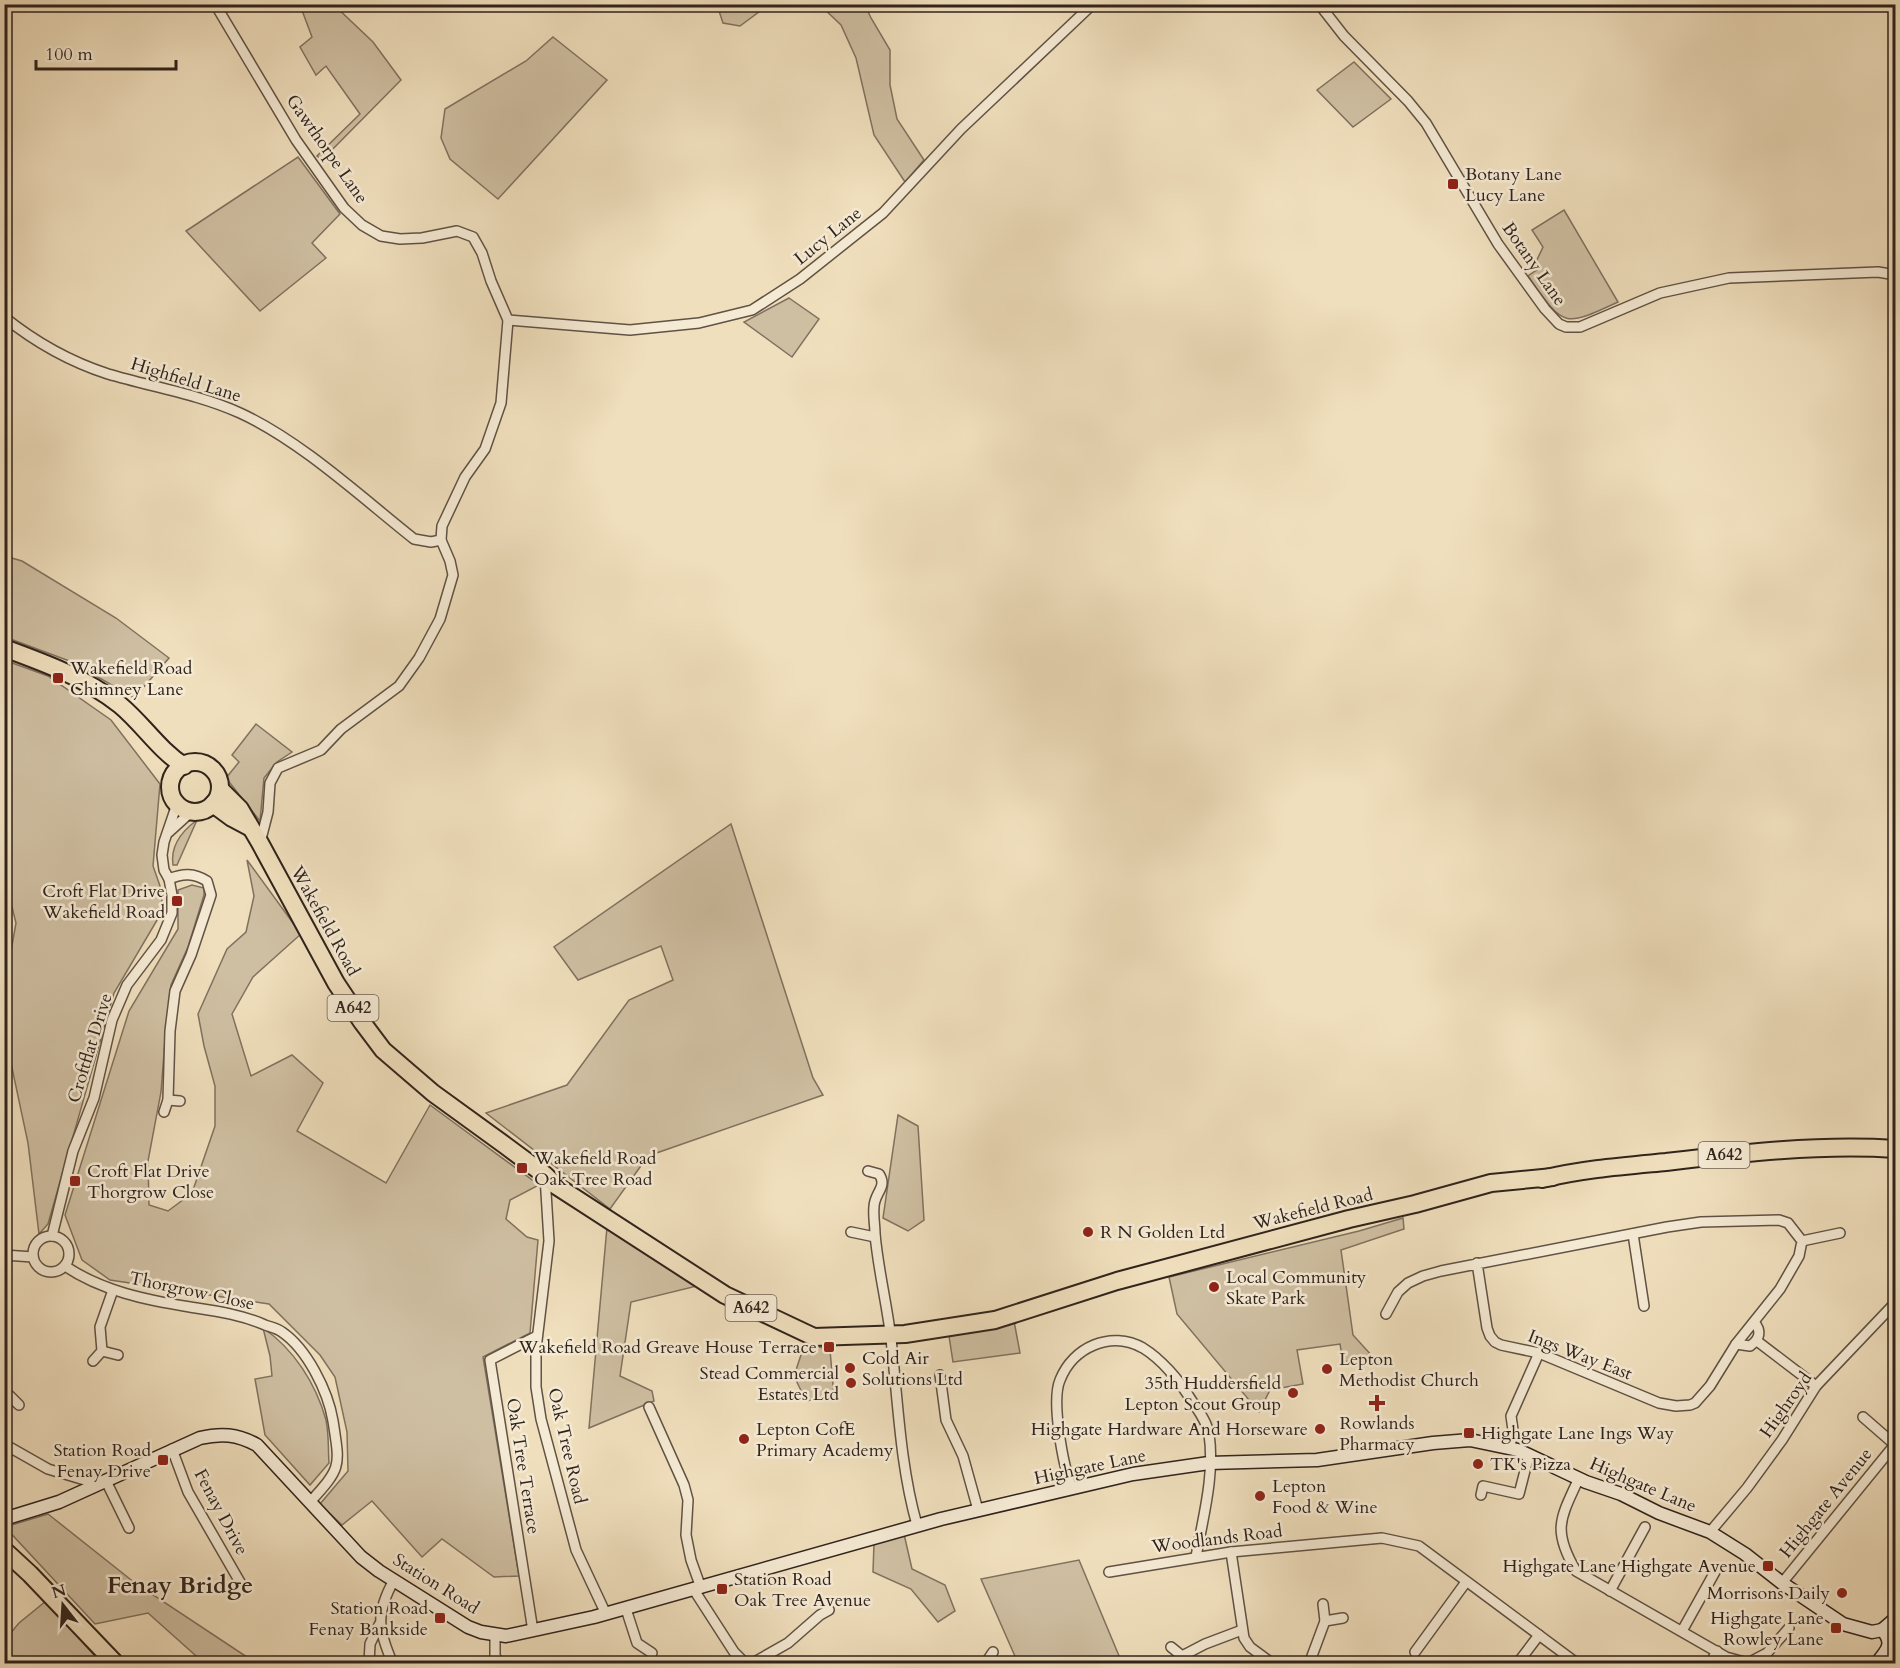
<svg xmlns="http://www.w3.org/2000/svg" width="1900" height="1668" viewBox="0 0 1900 1668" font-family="Cardo,serif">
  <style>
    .green { fill: #cfbfa2; stroke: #80715f; stroke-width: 1.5 }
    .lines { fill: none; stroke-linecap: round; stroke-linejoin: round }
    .street-casing { stroke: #605244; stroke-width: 12 }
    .secondary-casing { stroke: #30231c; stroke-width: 15 }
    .highway-casing { stroke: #30231c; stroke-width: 20 }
    .street { stroke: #f5ead4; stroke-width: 9 }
    .secondary { stroke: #f5ead4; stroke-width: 12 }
    .highway { stroke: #f0dfbd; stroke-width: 16 }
    .poi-dot { fill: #8f2418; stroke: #f5ead4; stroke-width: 2 }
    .labels { text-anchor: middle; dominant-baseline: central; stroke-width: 5; stroke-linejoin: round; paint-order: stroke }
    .shield { fill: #f5ead4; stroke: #6b5f53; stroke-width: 1.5 }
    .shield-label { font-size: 16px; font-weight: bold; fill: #30231c }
    .street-label { font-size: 18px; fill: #30231c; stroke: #f5ead4 }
    .poi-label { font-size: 18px; fill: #30231c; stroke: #f5ead4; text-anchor: start }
    .district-label { font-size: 24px; font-weight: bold; fill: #30231c; stroke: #f5ead4 }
  </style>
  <rect width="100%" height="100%" fill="#f0dfbd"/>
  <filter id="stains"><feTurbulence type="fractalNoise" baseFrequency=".00333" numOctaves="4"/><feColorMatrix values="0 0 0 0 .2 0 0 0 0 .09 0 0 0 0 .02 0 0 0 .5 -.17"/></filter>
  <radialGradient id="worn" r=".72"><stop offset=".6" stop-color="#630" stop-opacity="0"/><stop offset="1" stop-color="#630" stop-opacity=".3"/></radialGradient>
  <g class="green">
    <polygon points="300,5 334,5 373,42 401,80 322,160 317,156 360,114 326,66 316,75 300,47 312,37"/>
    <polygon points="717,5 717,4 774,5 763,9 740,26 723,23"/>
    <polygon points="820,5 865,5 871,18 890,50 890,85 897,119 924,160 905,182 874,135 856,58 841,25"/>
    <polygon points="553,37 607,80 498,199 450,159 441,138 445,109 526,61"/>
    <polygon points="1354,62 1391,99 1353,127 1317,90"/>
    <polygon points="298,157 340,214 312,243 326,258 260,311 186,231"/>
    <path d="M1564 210 1618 302C1562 328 1564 327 1528 276L1538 269 1535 264 1543 247 1532 230Z"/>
    <polygon points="789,298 819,319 792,357 744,322"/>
    <polygon points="5,556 22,561 116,618 169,658 134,698 72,662 5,637"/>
    <polygon points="4,660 48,676 111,720 160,784 153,866 160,886 163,910 114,993 48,1224 39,1234 28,1143 5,1035 5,985 16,923 5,879"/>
    <polygon points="256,724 292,752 277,762 264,778 260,821 226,778 239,762 232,755"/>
    <path d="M197 820 177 865H173C170 845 182 831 197 820Z"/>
    <polygon points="731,824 813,1078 823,1095 648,1156 610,1209 486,1113 567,1085 629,1000 673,980 661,946 578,980 554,947"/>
    <polygon points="247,860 301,934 253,977 232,1014 251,1076 292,1055 323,1083 297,1131 386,1183 430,1105 539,1185 510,1200 506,1219 527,1237 538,1240 530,1333 483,1357 519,1576 494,1577 442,1539 422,1557 372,1501 342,1525 320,1504 348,1471 347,1432 335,1377 320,1355 269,1304 110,1280 82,1260 65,1215 129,1011 178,929 178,890 192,885 204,888 204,895 188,947 171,985 166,1027 161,1092 148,1161 149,1205 168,1211 192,1193 215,1126 215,1086 204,1046 198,1014 227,949 246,932 254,896"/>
    <polygon points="898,1115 918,1126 924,1220 908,1231 883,1218"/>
    <polygon points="1403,1218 1404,1229 1341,1250 1353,1335 1373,1357 1343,1362 1340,1344 1297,1350 1303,1384 1270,1390 1259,1412 1177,1314 1169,1277 1359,1231"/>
    <polygon points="607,1227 697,1286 631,1302 620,1376 652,1391 654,1401 589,1428"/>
    <polygon points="1014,1321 1020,1353 953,1362 949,1336"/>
    <path d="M263 1328C294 1349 316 1384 326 1420 329 1434 328 1449 329 1463L310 1485 265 1435 255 1379 272 1376 270 1356Z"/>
    <polygon points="805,1343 830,1350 834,1396 806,1401 794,1376"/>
    <polygon points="48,1514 135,1583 256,1663 204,1663 148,1613 95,1624 5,1527"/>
    <polygon points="904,1534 912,1569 945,1585 955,1611 938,1622 911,1589 873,1572 874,1543"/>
    <polygon points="1079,1560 1122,1663 1018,1663 981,1579"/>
    <polygon points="46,1601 101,1663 5,1663 4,1627 9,1635 19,1623"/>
  </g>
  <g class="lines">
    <g class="street-casing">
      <g id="street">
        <polyline points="215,4 296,140 344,208 362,225 381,236 400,239 422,238 457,231 473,237 482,253 491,281 508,320 501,403 485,449 465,477 442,526 441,540 450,561 453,575 440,619 419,658 399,686 341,729 321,750 278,768 270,783 268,812 260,843"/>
        <polyline points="1319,4 1344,36 1408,101 1426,123 1498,244 1545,309 1559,324 1566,327 1580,327 1660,293 1729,278 1878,272 1896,275"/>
        <path d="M4 317C35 342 71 362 108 374 152 387 198 394 240 413 301 441 361 497 414 539L431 542 441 540"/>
        <polyline points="508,320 630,330 699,323 752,310 800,279 883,213 961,129 1093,4"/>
        <polyline points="169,832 191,812"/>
        <polyline points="168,1100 180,1101"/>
        <path d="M164 1112 168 1100 170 1031 175 991 191 955 211 895 207 881C194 873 183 873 169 879"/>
        <path d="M868 1171 879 1174C888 1187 874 1193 874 1207 873 1216 875 1225 875 1234 878 1269 887 1304 891 1339 898 1401 900 1465 917 1525"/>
        <polyline points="545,1176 549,1241 536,1349 536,1387 541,1419 576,1550 606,1614"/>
        <polyline points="851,1232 875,1237"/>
        <polyline points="1633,1234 1644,1306"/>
        <circle cx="51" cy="1254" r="18"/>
        <polyline points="52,1236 73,1151 94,1098 112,1020 127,985 161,940 172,913 172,895 169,879 164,870 162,855 164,842 177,804"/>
        <polyline points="1802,1241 1840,1233"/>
        <polyline points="4,1255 33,1257"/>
        <path d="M65 1266C102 1291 146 1300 190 1307 216 1311 240 1314 265 1325 270 1327 277 1328 282 1332 307 1349 328 1391 333 1421 340 1467 342 1467 310 1502"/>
        <polyline points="1386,1314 1398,1292 1408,1283 1423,1276 1441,1271 1667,1227 1701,1222 1779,1220 1788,1223 1802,1241 1799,1256 1780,1289 1736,1344 1710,1386 1695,1403 1690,1405 1676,1406 1659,1403 1539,1353 1501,1345 1495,1342 1490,1336 1487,1328 1477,1263"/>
        <polyline points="1757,1341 1816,1386"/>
        <path d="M1736 1344 1750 1346C1760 1339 1762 1331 1754 1322"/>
        <polyline points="102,1351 118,1355"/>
        <polyline points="93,1361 102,1351 100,1327 113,1290"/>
        <polyline points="940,1375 946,1420 963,1456 978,1510"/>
        <polyline points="4,1394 10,1396 19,1405"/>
        <polyline points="649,1407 684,1485 688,1500 686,1535 691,1560 701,1588"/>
        <polyline points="1863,1417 1894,1444"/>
        <polyline points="4,1444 48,1469 98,1484"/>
        <polyline points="1510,1447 1513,1430 1511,1416 1539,1353"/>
        <polyline points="172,1449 188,1492 244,1589"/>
        <path d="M1579 1478C1560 1519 1552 1530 1576 1571L1726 1657 1748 1663 1767 1653 1789 1628"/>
        <polyline points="106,1481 129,1528"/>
        <path d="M1072 1488C1063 1466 1051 1401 1060 1380 1073 1347 1111 1330 1143 1348 1161 1359 1179 1380 1190 1398 1197 1409 1207 1421 1209 1434 1215 1475 1203 1517 1196 1557"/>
        <polyline points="1481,1495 1483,1486 1519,1494 1529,1455"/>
        <polyline points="1710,1532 1747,1488 1782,1440 1816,1386 1896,1302"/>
        <polyline points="1231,1552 1244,1638 1250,1647 1273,1664"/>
        <polyline points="1109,1572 1231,1552 1382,1538 1419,1546 1578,1664"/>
        <polyline points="1782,1583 1896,1443"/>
        <polyline points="694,1590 734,1652 746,1664"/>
        <polyline points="1610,1591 1645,1527"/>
        <polyline points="626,1609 637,1643 652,1653"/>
        <polyline points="1325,1621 1343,1618"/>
        <polyline points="533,1631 490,1360 537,1336"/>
        <polyline points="1682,1631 1716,1570"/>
        <polyline points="495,1635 495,1656 500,1664"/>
        <polyline points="1171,1647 1182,1656 1181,1664"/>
        <polyline points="1888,1648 1896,1663"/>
        <polyline points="1415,1652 1466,1582"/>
        <polyline points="1182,1656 1205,1644 1242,1630"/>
        <polyline points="369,1664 370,1644 379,1625"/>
        <path d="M393 1664C378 1630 375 1614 394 1580"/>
        <polyline points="751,1664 788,1643 820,1615 829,1610"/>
        <polyline points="891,1664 891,1663"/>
        <polyline points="985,1664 993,1652"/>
        <polyline points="1309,1664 1325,1621 1323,1604"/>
        <polyline points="1517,1664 1539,1635"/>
        <polyline points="1710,1664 1717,1651"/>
      </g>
    </g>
    <g class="secondary-casing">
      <g id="secondary">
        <path d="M4 1519 59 1502 200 1438C221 1433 237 1434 257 1445L361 1557 379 1571 468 1627 481 1632 506 1636 594 1617 941 1519 1133 1474 1209 1463 1317 1460 1433 1443 1470 1440 1518 1450 1586 1482 1621 1494 1659 1513 1710 1532 1745 1554 1782 1583 1843 1624 1872 1632 1882 1630"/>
        <polyline points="1882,1630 1896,1618"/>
        <path d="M1876 1664C1886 1651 1895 1644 1882 1630"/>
      </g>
    </g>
    <g class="highway-casing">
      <g id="highway">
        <path d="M4 648C45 663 86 678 120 705 143 724 158 749 184 766"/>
        <circle cx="195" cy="787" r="25"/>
        <polyline points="220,789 240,809 260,843 336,983 362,1022 383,1050 433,1093 506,1146 545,1175 555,1185 725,1295 814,1337 905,1334 995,1320 1117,1281 1349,1219 1415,1204 1491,1183 1553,1177"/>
        <polyline points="213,804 232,818 249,827"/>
        <path d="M1542 1179C1583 1169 1624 1166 1666 1162 1742 1153 1818 1144 1896 1149"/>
        <polyline points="4,1550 30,1574 116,1664"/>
      </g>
    </g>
    <use href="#street" class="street"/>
    <use href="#secondary" class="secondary"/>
    <use href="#highway" class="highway"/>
  </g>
  <g class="poi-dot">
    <rect x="1447" y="178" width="12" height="12" rx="3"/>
    <rect x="52" y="672" width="12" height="12" rx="3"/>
    <rect x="171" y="895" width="12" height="12" rx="3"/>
    <rect x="516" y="1162" width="12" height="12" rx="3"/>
    <rect x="69" y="1175" width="12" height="12" rx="3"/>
    <circle cx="1088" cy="1232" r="6"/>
    <circle cx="1214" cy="1287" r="6"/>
    <rect x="823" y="1341" width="12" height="12" rx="3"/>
    <circle cx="850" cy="1368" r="6"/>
    <circle cx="1327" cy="1369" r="6"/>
    <circle cx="851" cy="1383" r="6"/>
    <circle cx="1293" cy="1393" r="6"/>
    <path d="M1374 1394h6v6h6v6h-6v6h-6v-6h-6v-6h6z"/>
    <circle cx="1320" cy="1429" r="6"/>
    <rect x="1463" y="1427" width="12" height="12" rx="3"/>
    <circle cx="744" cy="1439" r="6"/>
    <rect x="157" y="1454" width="12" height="12" rx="3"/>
    <circle cx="1478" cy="1464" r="6"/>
    <circle cx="1260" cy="1496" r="6"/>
    <rect x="1762" y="1560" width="12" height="12" rx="3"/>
    <rect x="716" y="1583" width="12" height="12" rx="3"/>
    <circle cx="1842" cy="1593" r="6"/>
    <rect x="434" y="1612" width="12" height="12" rx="3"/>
    <rect x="1830" y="1622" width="12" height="12" rx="3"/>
  </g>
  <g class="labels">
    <g class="shield">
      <rect x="327.5" y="995" width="51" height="26" rx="4.5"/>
      <rect x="1698.5" y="1142" width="51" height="26" rx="4.5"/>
      <rect x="725.5" y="1295" width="51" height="26" rx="4.5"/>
    </g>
    <g class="shield-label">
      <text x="353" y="1008">A642</text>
      <text x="1724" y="1155">A642</text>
      <text x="751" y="1308">A642</text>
    </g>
    <g class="street-label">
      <text transform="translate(327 149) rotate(55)">Gawthorpe Lane</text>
      <text transform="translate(828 236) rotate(-39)">Lucy Lane</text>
      <text transform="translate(1534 264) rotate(55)">Botany Lane</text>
      <text transform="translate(186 380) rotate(17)">Highfield Lane</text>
      <text transform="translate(325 921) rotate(61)">Wakefield Road</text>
      <text transform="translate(90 1048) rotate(-73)">Croftflat Drive</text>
      <text transform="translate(1313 1209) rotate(-14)">Wakefield Road</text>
      <text transform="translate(192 1291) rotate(12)">Thorgrow Close</text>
      <text transform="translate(1580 1355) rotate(21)">Ings Way East</text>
      <text transform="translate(1786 1405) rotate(-55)">Highroyd</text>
      <text transform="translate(567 1446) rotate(77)">Oak Tree Road</text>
      <text transform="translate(523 1466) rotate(81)">Oak Tree Terrace</text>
      <text transform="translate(1090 1467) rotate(-12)">Highgate Lane</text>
      <text transform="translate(1643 1485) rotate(23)">Highgate Lane</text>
      <text transform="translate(1826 1503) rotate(-51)">Highgate Avenue</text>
      <text transform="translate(221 1512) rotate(62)">Fenay Drive</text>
      <text transform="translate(1217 1539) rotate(-7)">Woodlands Road</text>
      <text transform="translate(436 1584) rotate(32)">Station Road</text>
    </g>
    <g class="poi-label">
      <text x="1465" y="174">Botany Lane<tspan x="1465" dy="21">Lucy Lane</tspan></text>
      <text x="70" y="668">Wakefield Road<tspan x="70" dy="21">Chimney Lane</tspan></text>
      <text x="165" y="891" text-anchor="end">Croft Flat Drive<tspan x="165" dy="21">Wakefield Road</tspan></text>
      <text x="534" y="1158">Wakefield Road<tspan x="534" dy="21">Oak Tree Road</tspan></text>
      <text x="87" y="1171">Croft Flat Drive<tspan x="87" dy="21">Thorgrow Close</tspan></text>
      <text x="1100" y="1232">R N Golden Ltd</text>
      <text x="1226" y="1277">Local Community<tspan x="1226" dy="21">Skate Park</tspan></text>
      <text x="817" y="1347" text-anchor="end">Wakefield Road Greave House Terrace</text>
      <text x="862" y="1358">Cold Air<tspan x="862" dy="21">Solutions Ltd</tspan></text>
      <text x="1339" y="1359">Lepton<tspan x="1339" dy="21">Methodist Church</tspan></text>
      <text x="839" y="1373" text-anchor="end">Stead Commercial<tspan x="839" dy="21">Estates Ltd</tspan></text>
      <text x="1281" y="1383" text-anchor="end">35th Huddersfield<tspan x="1281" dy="21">Lepton Scout Group</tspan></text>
      <text x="1377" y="1423" text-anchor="middle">Rowlands<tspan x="1377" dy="21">Pharmacy</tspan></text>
      <text x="756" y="1429">Lepton CofE<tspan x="756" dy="21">Primary Academy</tspan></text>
      <text x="1308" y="1429" text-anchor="end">Highgate Hardware And Horseware</text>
      <text x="1481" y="1433">Highgate Lane Ings Way</text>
      <text x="151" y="1450" text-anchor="end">Station Road<tspan x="151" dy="21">Fenay Drive</tspan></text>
      <text x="1490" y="1464">TK's Pizza</text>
      <text x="1272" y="1486">Lepton<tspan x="1272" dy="21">Food &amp; Wine</tspan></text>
      <text x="1756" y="1566" text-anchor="end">Highgate Lane Highgate Avenue</text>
      <text x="734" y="1579">Station Road<tspan x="734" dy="21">Oak Tree Avenue</tspan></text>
      <text x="1830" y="1593" text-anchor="end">Morrisons Daily</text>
      <text x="428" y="1608" text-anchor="end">Station Road<tspan x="428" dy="21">Fenay Bankside</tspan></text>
      <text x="1824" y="1618" text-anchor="end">Highgate Lane<tspan x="1824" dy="21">Rowley Lane</tspan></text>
    </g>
    <g class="district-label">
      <text x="180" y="1585">Fenay Bridge</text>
    </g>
  </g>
  <rect width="1900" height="1668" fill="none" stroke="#f0dfbd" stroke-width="24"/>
  <rect x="6" y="6" width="1888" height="1656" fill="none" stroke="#30231c" stroke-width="3"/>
  <rect x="12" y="12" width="1876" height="1644" fill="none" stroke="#30231c" stroke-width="1.5"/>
  <g transform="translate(63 1605) rotate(343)" stroke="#f5ead4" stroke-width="4.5" paint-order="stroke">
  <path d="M0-4.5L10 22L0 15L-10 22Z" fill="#30231c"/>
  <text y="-9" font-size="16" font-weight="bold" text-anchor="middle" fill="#30231c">N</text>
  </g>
  <path d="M36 60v9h140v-9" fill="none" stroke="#30231c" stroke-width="3"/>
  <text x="45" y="60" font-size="18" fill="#30231c" stroke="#f5ead4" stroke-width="4.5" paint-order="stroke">100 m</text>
  <rect width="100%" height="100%" filter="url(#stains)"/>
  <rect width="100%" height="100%" fill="url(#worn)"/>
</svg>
